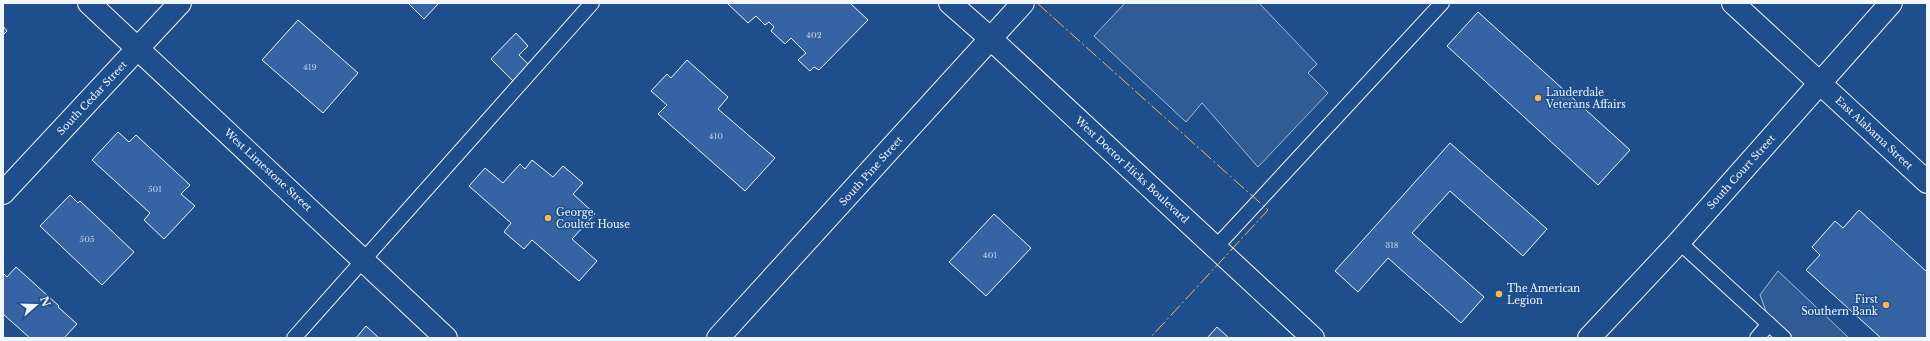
<svg xmlns="http://www.w3.org/2000/svg" width="1930" height="341" viewBox="0 0 1930 341" font-family="'Libre Baskerville',serif">
  <style>
    .parking { fill: #305b95; stroke: #a8bbd7 }
    .building { fill: #3563a3; stroke: #f2f6ff }
    .lines { fill: none; stroke-linecap: round; stroke-linejoin: round }
    .lane-casing { stroke: #f2f6ff; stroke-width: 16 }
    .street-casing { stroke: #f2f6ff; stroke-width: 24 }
    .secondary-casing { stroke: #f2f6ff; stroke-width: 24 }
    .lane { stroke: #1f4e8c; stroke-width: 14 }
    .street { stroke: #1f4e8c; stroke-width: 22 }
    .secondary { stroke: #1f4e8c; stroke-width: 22 }
    .power { stroke: #ffb74d; stroke-width: 1; stroke-dasharray: 14 3 2 3; stroke-linecap: butt }
    .poi-dot { fill: #ffb74d; stroke: #1f4e8c; stroke-width: 1.5 }
    .labels { text-anchor: middle; dominant-baseline: central; stroke-width: 3; stroke-linejoin: round; paint-order: stroke }
    .number-label { font-size: 8px; fill: #c3d1e8 }
    .poi-label { font-size: 10px; fill: #f2f6ff; stroke: #1f4e8c; text-anchor: start }
    .street-label { font-size: 10px; fill: #f2f6ff; stroke: #1f4e8c }
  </style>
  <rect width="100%" height="100%" fill="#1f4e8c"/>
  <g class="parking">
    <polygon points="1125,3 1259,3 1317,64 1308,73 1328,93 1258,167 1202,103 1186,122 1094,36"/>
    <polygon points="1778,271 1849,338 1776,338 1760,295"/>
  </g>
  <g class="building">
    <polygon points="408,3 439,3 424,19"/>
    <polygon points="729,3 850,3 868,20 819,70 814,67 810,71 798,60 806,53 791,38 785,44 771,31 774,27 769,22 765,25 756,16 748,23 728,4"/>
    <polygon points="1478,12 1630,150 1598,185 1447,46"/>
    <polygon points="298,20 358,73 323,113 262,60"/>
    <polygon points="3,26 7,31 3,35"/>
    <polygon points="516,33 528,46 519,55 531,67 515,83 491,59"/>
    <polygon points="687,60 728,97 718,109 775,158 745,191 658,114 667,105 651,91 667,74 671,78"/>
    <polygon points="118,132 129,142 136,135 190,185 181,194 195,206 164,239 144,220 150,213 92,160"/>
    <polygon points="1450,143 1547,229 1523,256 1450,191 1412,233 1484,297 1461,323 1388,258 1358,292 1335,271"/>
    <polygon points="532,160 553,177 563,166 583,183 573,194 595,214 572,239 597,261 579,281 532,240 524,249 504,232 511,223 469,186 485,168 503,183 520,164 525,169"/>
    <polygon points="70,195 78,203 80,201 134,252 102,285 40,226"/>
    <polygon points="1859,210 1927,272 1927,338 1881,338 1806,270 1820,255 1812,247 1835,221 1843,228"/>
    <polygon points="994,214 1031,248 986,296 949,262"/>
    <polygon points="16,267 59,306 58,307 77,324 64,338 30,338 3,314 3,273 7,277"/>
    <polygon points="366,326 379,338 356,338"/>
    <polygon points="1217,327 1229,338 1207,338"/>
  </g>
  <g class="lines">
    <g class="lane-casing">
      <g id="lane">
        <polyline points="1679,242 1784,338"/>
        <polyline points="1215,248 1442,3"/>
        <polyline points="294,338 592,3"/>
        <polyline points="1757,338 1769,324"/>
      </g>
    </g>
    <g class="street-casing">
      <g id="street">
        <polyline points="89,3 446,338"/>
        <polyline points="1733,3 1927,182"/>
        <polyline points="3,193 180,3"/>
      </g>
    </g>
    <g class="secondary-casing">
      <g id="secondary">
        <polyline points="950,3 991,39 1313,338"/>
        <polyline points="718,338 1023,3"/>
        <polyline points="1589,338 1679,242 1891,3"/>
      </g>
    </g>
    <use href="#lane" class="lane"/>
    <use href="#street" class="street"/>
    <use href="#secondary" class="secondary"/>
    <polyline class="power" points="1037,3 1268,210 1150,338"/>
  </g>
  <g class="poi-dot">
    <circle cx="1538" cy="98" r="4"/>
    <circle cx="548" cy="218" r="4"/>
    <circle cx="1499" cy="294" r="4"/>
    <circle cx="1886" cy="305" r="4"/>
  </g>
  <g class="labels">
    <g class="number-label">
      <text x="814" y="35">402</text>
      <text x="310" y="67">419</text>
      <text x="716" y="136">410</text>
      <text x="155" y="189">501</text>
      <text x="87" y="239">505</text>
      <text x="1392" y="245">318</text>
      <text x="990" y="255">401</text>
    </g>
    <g class="poi-label">
      <text x="1546" y="92">Lauderdale<tspan x="1546" dy="12">Veterans Affairs</tspan></text>
      <text x="556" y="212">George<tspan x="556" dy="12">Coulter House</tspan></text>
      <text x="1507" y="288">The American<tspan x="1507" dy="12">Legion</tspan></text>
      <text x="1878" y="299" text-anchor="end">First<tspan x="1878" dy="12">Southern Bank</tspan></text>
    </g>
    <g class="street-label">
      <text transform="translate(92 98) rotate(-47)">South Cedar Street</text>
      <text transform="translate(1874 133) rotate(43)">East Alabama Street</text>
      <text transform="translate(268 170) rotate(43)">West Limestone Street</text>
      <text transform="translate(1132 170) rotate(43)">West Doctor Hicks Boulevard</text>
      <text transform="translate(871 171) rotate(-48)">South Pine Street</text>
      <text transform="translate(1741 172) rotate(-48)">South Court Street</text>
    </g>
  </g>
  <rect width="1930" height="341" fill="none" stroke="#f2f6ff" stroke-width="8"/>
  <g transform="translate(36 305) rotate(70)" stroke="#1f4e8c" stroke-width="3" paint-order="stroke">
  <path d="M0-3L7 15L0 10L-7 15Z" fill="#f2f6ff"/>
  <text y="-6" font-size="11" font-weight="bold" text-anchor="middle" fill="#f2f6ff">N</text>
  </g>
</svg>
